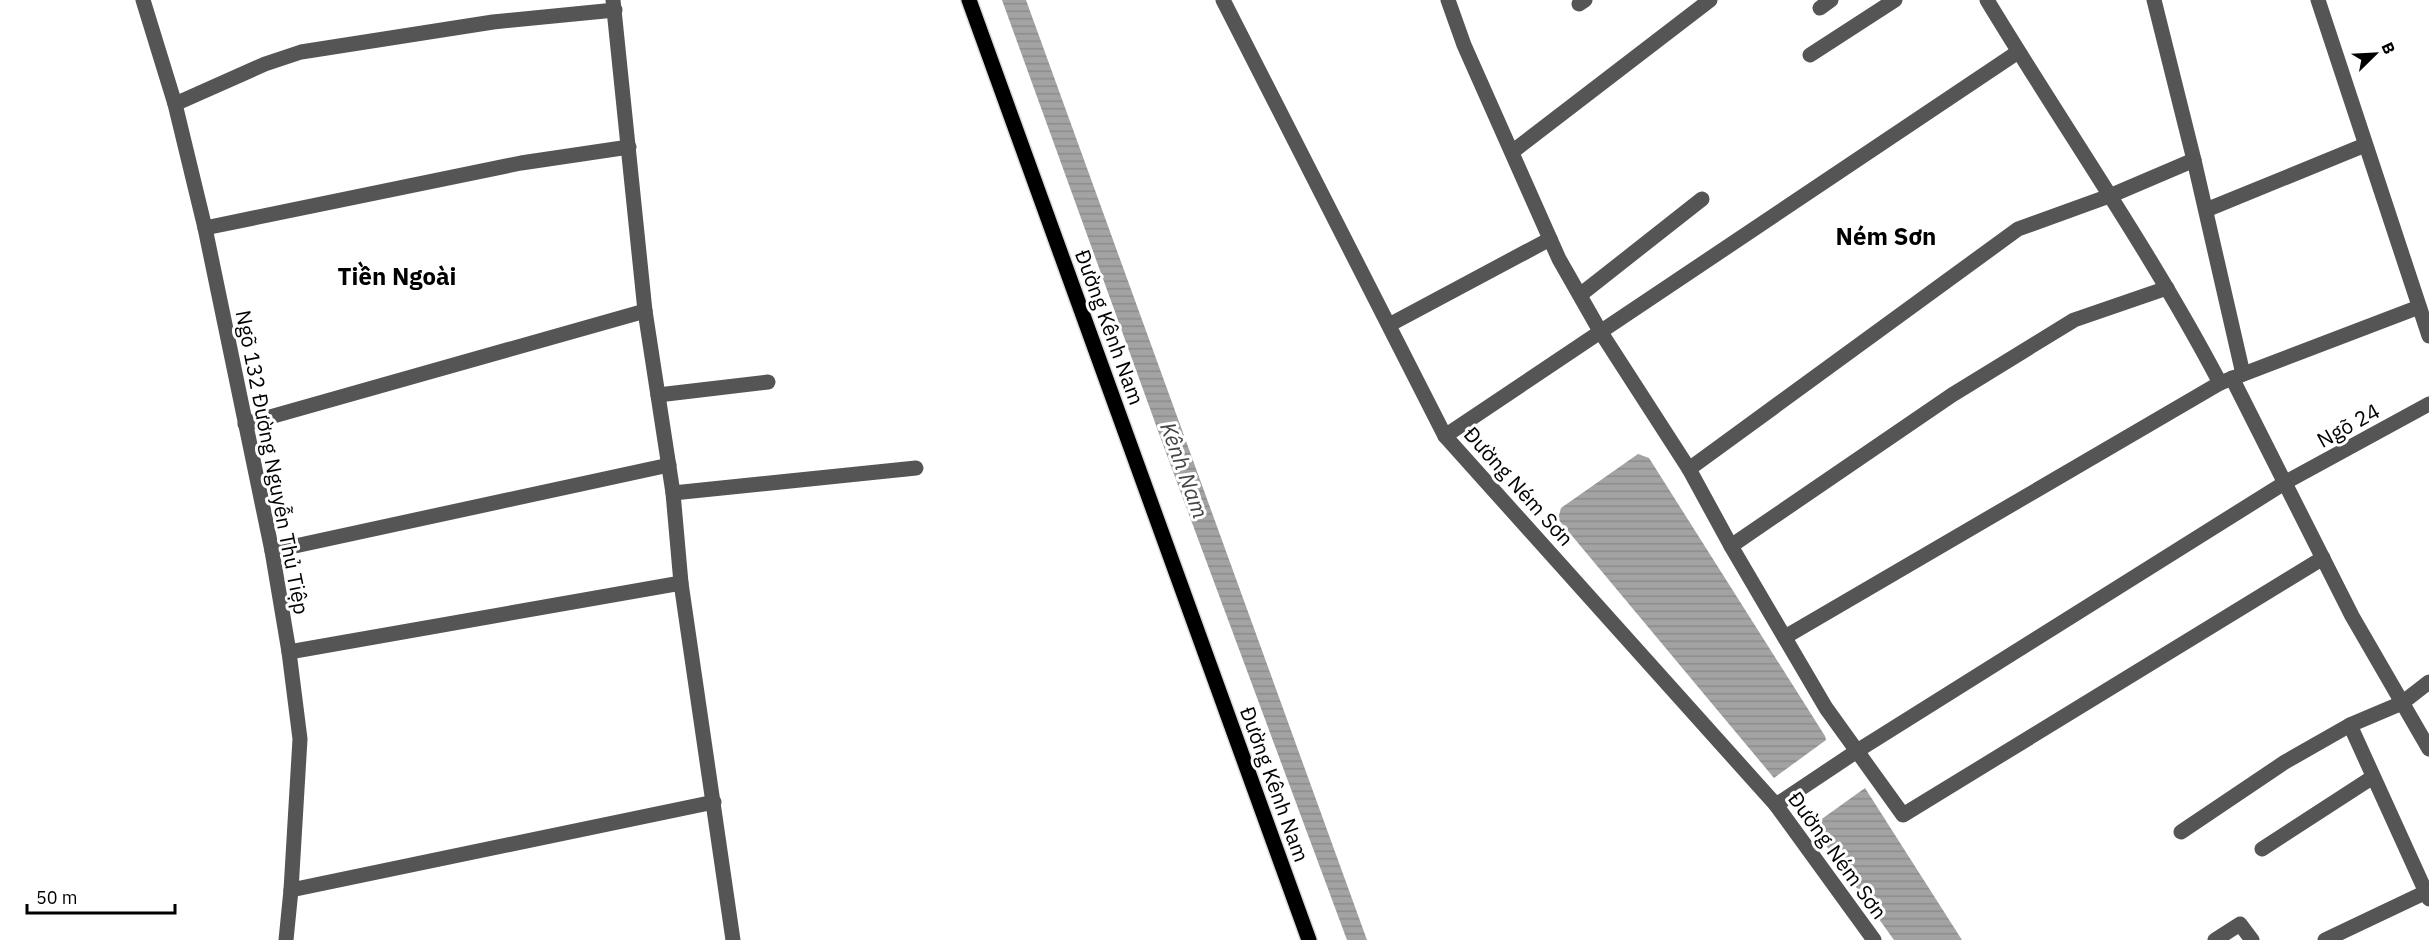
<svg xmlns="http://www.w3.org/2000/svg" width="2429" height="940" viewBox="0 0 2429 940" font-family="'IBM Plex Sans',sans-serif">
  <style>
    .water { fill: url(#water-rules) }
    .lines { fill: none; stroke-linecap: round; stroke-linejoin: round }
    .major-casing { stroke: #dbdbdb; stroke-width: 18 }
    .minor { stroke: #555; stroke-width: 15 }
    .major { stroke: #000; stroke-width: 15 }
    .labels { text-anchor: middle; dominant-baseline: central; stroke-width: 6; stroke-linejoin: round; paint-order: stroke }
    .street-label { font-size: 21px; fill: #000; stroke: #fff }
    .water-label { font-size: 22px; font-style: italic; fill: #444; stroke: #fff }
    .quarter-label { font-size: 24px; font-weight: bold; fill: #000; stroke: #fff }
  </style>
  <defs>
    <pattern id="water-rules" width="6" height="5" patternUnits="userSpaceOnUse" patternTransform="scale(1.5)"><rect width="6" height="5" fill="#a3a3a3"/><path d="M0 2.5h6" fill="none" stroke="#8b8b8b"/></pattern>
  </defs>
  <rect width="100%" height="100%" fill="#fff"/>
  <g class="water">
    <polygon points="1002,0 1026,0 1367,940 1347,940 1165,450"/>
    <polygon points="1638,454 1649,458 1825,736 1826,740 1774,778 1558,519 1561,508"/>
    <polygon points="1865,788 1962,940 1894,940 1812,826"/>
  </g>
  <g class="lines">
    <g class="major-casing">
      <polyline id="major" points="969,0 1309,940"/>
    </g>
    <g class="minor">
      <polyline points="143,0 175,104 205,228 272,551 289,652 300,739 291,890 286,940"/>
      <polyline points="613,0 645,311 673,493 681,583 733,940"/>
      <polyline points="1223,0 1445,436 1776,805 1874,940"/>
      <polyline points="1448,0 1464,45 1559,259 1600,331 1689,469 1731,546 1826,708 1903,815 2323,558"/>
      <path d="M1987 0C2065 129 2150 250 2220 383"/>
      <polyline points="2154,0 2194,160 2243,374"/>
      <polyline points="2318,0 2429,336"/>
      <polyline points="1579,4 1585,0"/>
      <polyline points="1820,8 1831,0"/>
      <polyline points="1810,55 1895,0"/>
      <polyline points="175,104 265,64 301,52 493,22 615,10"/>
      <polyline points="1512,152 1710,0"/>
      <polyline points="2206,210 2365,145"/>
      <polyline points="205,228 521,163 629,147"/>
      <polyline points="1580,295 1702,199"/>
      <polyline points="1389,325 1550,239"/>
      <polyline points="2232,378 2352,616 2429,749"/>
      <polyline points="658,395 768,382"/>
      <polyline points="245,424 645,311"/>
      <polyline points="1445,436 2018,52"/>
      <polyline points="1689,469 2018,229 2112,195 2194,160"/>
      <polyline points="673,493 916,468"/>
      <polyline points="1731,546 1952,395 2074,320 2167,288"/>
      <polyline points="272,551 669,465"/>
      <polyline points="1785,637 2220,383 2419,307"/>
      <polyline points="289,652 681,583"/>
      <polyline points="2429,682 2402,703 2350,725 2429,899"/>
      <polyline points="1776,805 1857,751 2286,482 2429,404"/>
      <polyline points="2181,832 2285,762 2350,725"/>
      <polyline points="2262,849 2373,777"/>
      <polyline points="291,890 714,802"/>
      <polyline points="2215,940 2240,924 2252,940"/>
      <polyline points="2325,940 2426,892"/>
    </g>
    <use href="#major" class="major"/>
  </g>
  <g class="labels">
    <g class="street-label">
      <text transform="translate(1110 327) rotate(70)">Đường Kênh Nam</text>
      <text transform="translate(2348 425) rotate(-29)">Ngõ 24</text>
      <text transform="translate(273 462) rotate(79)">Ngõ 132 Đường Nguyễn Thủ Tiệp</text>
      <text transform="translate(1519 486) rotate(48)">Đường Ném Sơn</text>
      <text transform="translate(1275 784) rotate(70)">Đường Kênh Nam</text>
      <text transform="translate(1838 855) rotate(54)">Đường Ném Sơn</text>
    </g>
    <g class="water-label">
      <text transform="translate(1185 470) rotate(70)">Kênh Nam</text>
    </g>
    <g class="quarter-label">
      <text x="1886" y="236">Ném Sơn</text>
      <text x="397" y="276">Tiền Ngoài</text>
    </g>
  </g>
  <g transform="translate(2375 54) rotate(66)" stroke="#ffffff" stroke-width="4.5" paint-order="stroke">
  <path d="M0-4.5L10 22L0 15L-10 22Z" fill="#000000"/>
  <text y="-9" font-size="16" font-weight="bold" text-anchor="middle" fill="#000000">B</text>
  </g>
  <path d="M27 904v9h148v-9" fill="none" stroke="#000000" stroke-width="3"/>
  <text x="36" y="904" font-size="18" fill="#000000" stroke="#ffffff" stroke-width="4.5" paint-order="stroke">50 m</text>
</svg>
